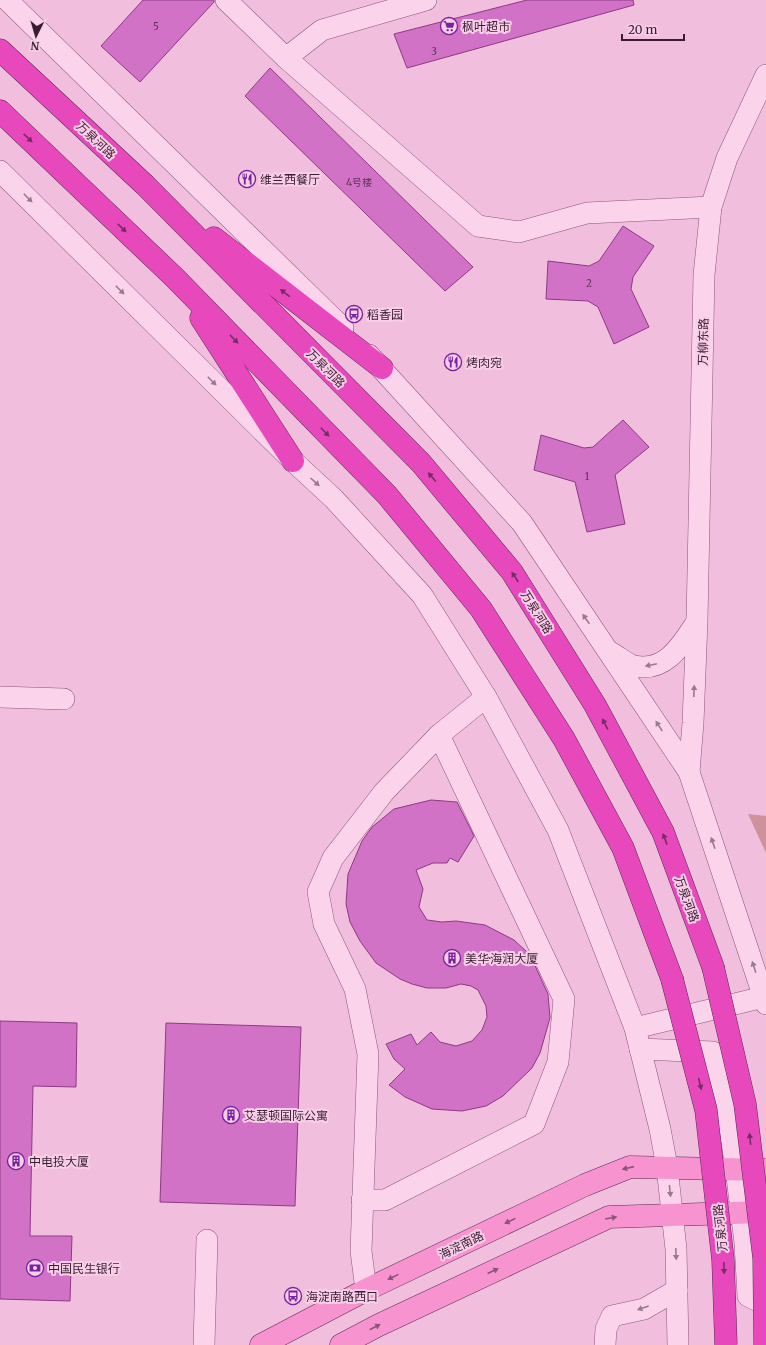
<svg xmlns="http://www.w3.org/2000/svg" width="766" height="1345" viewBox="0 0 766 1345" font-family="Merriweather,'Noto Sans SC',serif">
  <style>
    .green { fill: #cf929d }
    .building { fill: #d272c6; stroke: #8c3a83 }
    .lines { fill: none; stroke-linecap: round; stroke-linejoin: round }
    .minor-casing { stroke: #8b567e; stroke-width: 22 }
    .major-casing { stroke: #582b50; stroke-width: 23 }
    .highway-casing { stroke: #582b50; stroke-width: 23 }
    .minor { stroke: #fbd3eb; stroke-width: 21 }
    .major { stroke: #f794d0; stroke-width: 22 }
    .highway { stroke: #e749bd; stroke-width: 22 }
    .highway-bridge-casing { stroke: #582b50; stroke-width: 23; stroke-linecap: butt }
    .highway-bridge { stroke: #e749bd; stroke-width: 22 }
    .oneway { fill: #762c64 }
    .oneway2 { fill: #9a7890 }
    .oneway3 { fill: #8e527a }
    .labels { text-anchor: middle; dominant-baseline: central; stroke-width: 4; stroke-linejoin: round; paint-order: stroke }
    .number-label { font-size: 10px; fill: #5f3258 }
    .poi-label { font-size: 12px; fill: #391c34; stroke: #f8cfe7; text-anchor: start }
    .street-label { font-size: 12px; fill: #391c34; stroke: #f8cfe7 }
  </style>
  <rect width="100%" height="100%" fill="#f1bfdd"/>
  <polygon class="green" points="748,814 766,816 766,853"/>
  <g class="building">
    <polygon points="143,0 214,0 214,2 140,82 101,46"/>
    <polygon points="527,0 633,0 634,5 407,68 394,34"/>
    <polygon points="270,68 473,267 445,291 245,96"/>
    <polygon points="623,226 654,246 633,277 631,289 649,327 614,344 598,307 588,301 546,299 548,261 589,266 599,261"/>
    <polygon points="623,420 649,447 615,475 625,524 587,532 575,482 534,470 541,435 584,448 593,447"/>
    <polygon points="431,800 457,802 474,836 458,862 450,858 447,863 433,863 416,870 423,889 419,907 427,920 442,922 456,921 485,925 514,940 527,952 532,959 548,994 550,1018 540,1053 532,1068 503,1096 486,1106 462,1111 432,1109 405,1097 389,1085 405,1069 394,1059 386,1044 411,1034 417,1045 431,1032 440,1042 456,1046 472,1041 482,1030 487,1017 486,1006 478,990 471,986 461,984 446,988 427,988 412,984 400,979 376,963 360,941 350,922 346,904 348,874 362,841 372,827 394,809"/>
    <polygon points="0,1021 77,1023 76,1087 33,1086 30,1236 72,1236 70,1301 0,1299"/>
    <polygon points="166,1023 301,1027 295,1206 160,1202"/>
  </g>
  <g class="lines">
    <g class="minor-casing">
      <g id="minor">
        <polyline points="7,0 343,328"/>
        <polyline points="226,0 286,58 478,226 519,232 587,213 711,207"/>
        <polyline points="286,58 322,30 426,0"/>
        <polyline points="0,171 293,461 334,499 422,595 486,697 558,830 635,1028 660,1129 667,1167 676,1249 678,1345"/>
        <polyline points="369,355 522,523 689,772 766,1004"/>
        <path d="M612 653C619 657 627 664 634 666 666 673 682 644 696 623"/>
        <polyline points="0,697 64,699"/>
        <polyline points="689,772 693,723 697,621 704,275 711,207 727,158 766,75"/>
        <polyline points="635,1028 764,997"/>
        <polyline points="640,1049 713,1052 727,1110 736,1169 745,1243 748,1296 766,1305"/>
        <polyline points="362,1200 385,1200 534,1124 558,1062 564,999 439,735"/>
        <polyline points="366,1290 361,1251 368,1054 355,989 324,924 318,892 333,858 384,792 439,735 486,697"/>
        <polyline points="204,1345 207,1240"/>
        <polyline points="605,1345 606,1329 612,1316 644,1309 677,1290"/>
      </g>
    </g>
    <g class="major-casing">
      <g id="major">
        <polyline points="261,1345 366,1290 585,1185 630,1167 766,1170"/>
        <polyline points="341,1345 379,1325 609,1217 766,1212"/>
      </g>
    </g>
    <g class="highway-casing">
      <g id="highway">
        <polyline points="0,50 145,185 421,463 512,572 595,705 663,832 713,967"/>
        <polyline points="0,111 175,278 387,495 481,609 564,739 623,848 672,979"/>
        <polyline points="214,238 382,368"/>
        <polyline points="201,318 293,461"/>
      </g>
    </g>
    <use href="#minor" class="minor"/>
    <use href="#major" class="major"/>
    <use href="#highway" class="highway"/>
    <g class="highway-bridge-casing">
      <g id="highway-bridge">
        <polyline points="713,967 745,1104 764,1258 765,1345"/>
        <polyline points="672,979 706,1110 723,1260 726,1345"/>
      </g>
    </g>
    <use href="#highway-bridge" class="highway-bridge"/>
  </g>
  <defs><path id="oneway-solid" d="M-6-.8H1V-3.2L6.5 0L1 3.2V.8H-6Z"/></defs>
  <g class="oneway">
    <use href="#oneway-solid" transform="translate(28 138) rotate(44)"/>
    <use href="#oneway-solid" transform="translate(122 228) rotate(44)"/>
    <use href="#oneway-solid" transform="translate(285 293) rotate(-142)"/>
    <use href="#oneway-solid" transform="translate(234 339) rotate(46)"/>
    <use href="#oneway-solid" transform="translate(325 432) rotate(46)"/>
    <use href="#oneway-solid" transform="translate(432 477) rotate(-130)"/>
    <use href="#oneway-solid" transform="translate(515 577) rotate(-123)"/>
    <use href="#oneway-solid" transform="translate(605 724) rotate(-118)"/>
    <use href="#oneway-solid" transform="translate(665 839) rotate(-110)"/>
    <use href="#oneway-solid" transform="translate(700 1084) rotate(76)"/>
    <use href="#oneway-solid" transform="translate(750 1139) rotate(-97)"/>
    <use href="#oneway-solid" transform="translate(724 1268) rotate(88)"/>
  </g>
  <g class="oneway2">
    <use href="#oneway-solid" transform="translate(28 198) rotate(45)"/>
    <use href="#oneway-solid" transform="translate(120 290) rotate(45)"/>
    <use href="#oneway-solid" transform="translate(212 381) rotate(45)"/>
    <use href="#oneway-solid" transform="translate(315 482) rotate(42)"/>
    <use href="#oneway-solid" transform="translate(586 619) rotate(-125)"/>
    <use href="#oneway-solid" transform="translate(651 665) rotate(168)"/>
    <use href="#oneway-solid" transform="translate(694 691) rotate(-88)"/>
    <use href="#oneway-solid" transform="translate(659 726) rotate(-123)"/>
    <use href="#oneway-solid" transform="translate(713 843) rotate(-109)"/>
    <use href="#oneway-solid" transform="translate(754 967) rotate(-108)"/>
    <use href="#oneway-solid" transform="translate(670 1191) rotate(84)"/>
    <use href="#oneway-solid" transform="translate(676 1254) rotate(88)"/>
    <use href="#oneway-solid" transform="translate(643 1308) rotate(161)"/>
  </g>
  <g class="oneway3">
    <use href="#oneway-solid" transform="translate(628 1168) rotate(167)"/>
    <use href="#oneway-solid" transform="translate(611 1218) rotate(-10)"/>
    <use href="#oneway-solid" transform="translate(510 1221) rotate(154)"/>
    <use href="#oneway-solid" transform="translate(493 1271) rotate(-25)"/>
    <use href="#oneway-solid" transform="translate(393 1277) rotate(154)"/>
    <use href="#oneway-solid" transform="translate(375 1327) rotate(-27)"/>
  </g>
  <defs>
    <g id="supermarket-ring" transform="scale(0.9)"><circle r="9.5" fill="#f8cfe7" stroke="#79229e" stroke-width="1.5"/><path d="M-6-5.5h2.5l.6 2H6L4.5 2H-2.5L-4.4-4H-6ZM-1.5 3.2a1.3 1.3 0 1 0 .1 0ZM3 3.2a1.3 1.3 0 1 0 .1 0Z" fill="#79229e"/></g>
    <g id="restaurant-ring" transform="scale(0.9)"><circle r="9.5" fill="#f8cfe7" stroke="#79229e" stroke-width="1.5"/><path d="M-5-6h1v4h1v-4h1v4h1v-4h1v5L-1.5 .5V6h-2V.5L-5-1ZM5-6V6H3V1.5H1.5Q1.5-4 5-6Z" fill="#79229e"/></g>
    <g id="bus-ring" transform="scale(0.9)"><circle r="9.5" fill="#f8cfe7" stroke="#79229e" stroke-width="1.5"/><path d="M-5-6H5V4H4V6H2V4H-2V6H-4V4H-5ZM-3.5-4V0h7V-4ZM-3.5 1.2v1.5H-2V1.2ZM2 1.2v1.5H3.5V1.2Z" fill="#79229e"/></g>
    <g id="building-ring" transform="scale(0.9)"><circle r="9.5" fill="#f8cfe7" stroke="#79229e" stroke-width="1.5"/><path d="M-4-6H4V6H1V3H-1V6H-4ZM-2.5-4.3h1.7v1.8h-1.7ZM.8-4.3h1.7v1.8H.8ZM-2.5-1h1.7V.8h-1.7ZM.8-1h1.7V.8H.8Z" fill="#79229e"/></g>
    <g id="bank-ring" transform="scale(0.9)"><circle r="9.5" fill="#f8cfe7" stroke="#79229e" stroke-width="1.5"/><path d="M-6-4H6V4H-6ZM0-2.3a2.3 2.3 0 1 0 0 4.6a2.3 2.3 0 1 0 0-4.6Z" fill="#79229e"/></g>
  </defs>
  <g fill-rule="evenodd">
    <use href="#supermarket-ring" x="449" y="26"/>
    <use href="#restaurant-ring" x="247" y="179"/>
    <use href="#bus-ring" x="354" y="314"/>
    <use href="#restaurant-ring" x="453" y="362"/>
    <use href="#building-ring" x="452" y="958"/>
    <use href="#building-ring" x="231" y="1115"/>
    <use href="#building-ring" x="16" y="1161"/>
    <use href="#bank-ring" x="35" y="1268"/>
    <use href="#bus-ring" x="293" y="1296"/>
  </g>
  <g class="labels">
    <g class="number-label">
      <text x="156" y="26">5</text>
      <text x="434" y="51">3</text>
      <text x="359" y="182">4号楼</text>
      <text x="589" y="283">2</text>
      <text x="587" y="476">1</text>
    </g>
    <g class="poi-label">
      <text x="462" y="26">枫叶超市</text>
      <text x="260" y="179">维兰西餐厅</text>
      <text x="367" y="314">稻香园</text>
      <text x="466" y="362">烤肉宛</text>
      <text x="465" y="958">美华·海润大厦</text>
      <text x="244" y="1115">艾瑟顿国际公寓</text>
      <text x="29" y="1161">中电投大厦</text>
      <text x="48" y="1268">中国民生银行</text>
      <text x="306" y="1296">海淀南路西口</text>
    </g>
    <g class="street-label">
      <text transform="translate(96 140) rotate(43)">万泉河路</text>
      <text transform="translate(703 342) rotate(-89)">万柳东路</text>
      <text transform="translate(326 368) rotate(45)">万泉河路</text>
      <text transform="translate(537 612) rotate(58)">万泉河路</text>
      <text transform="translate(687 899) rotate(70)">万泉河路</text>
      <text transform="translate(720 1228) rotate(-96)">万泉河路</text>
      <text transform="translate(461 1245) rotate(-26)">海淀南路</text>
    </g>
  </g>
  <g transform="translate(36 36) rotate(185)" stroke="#f8cfe7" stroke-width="3" paint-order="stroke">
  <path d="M0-3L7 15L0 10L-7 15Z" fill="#391c34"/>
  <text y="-6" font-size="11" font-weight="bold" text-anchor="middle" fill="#391c34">N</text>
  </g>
  <path d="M622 34v6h62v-6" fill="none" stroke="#391c34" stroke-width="2"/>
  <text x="628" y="34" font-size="12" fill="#391c34" stroke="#f8cfe7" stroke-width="3" paint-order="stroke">20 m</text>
</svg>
